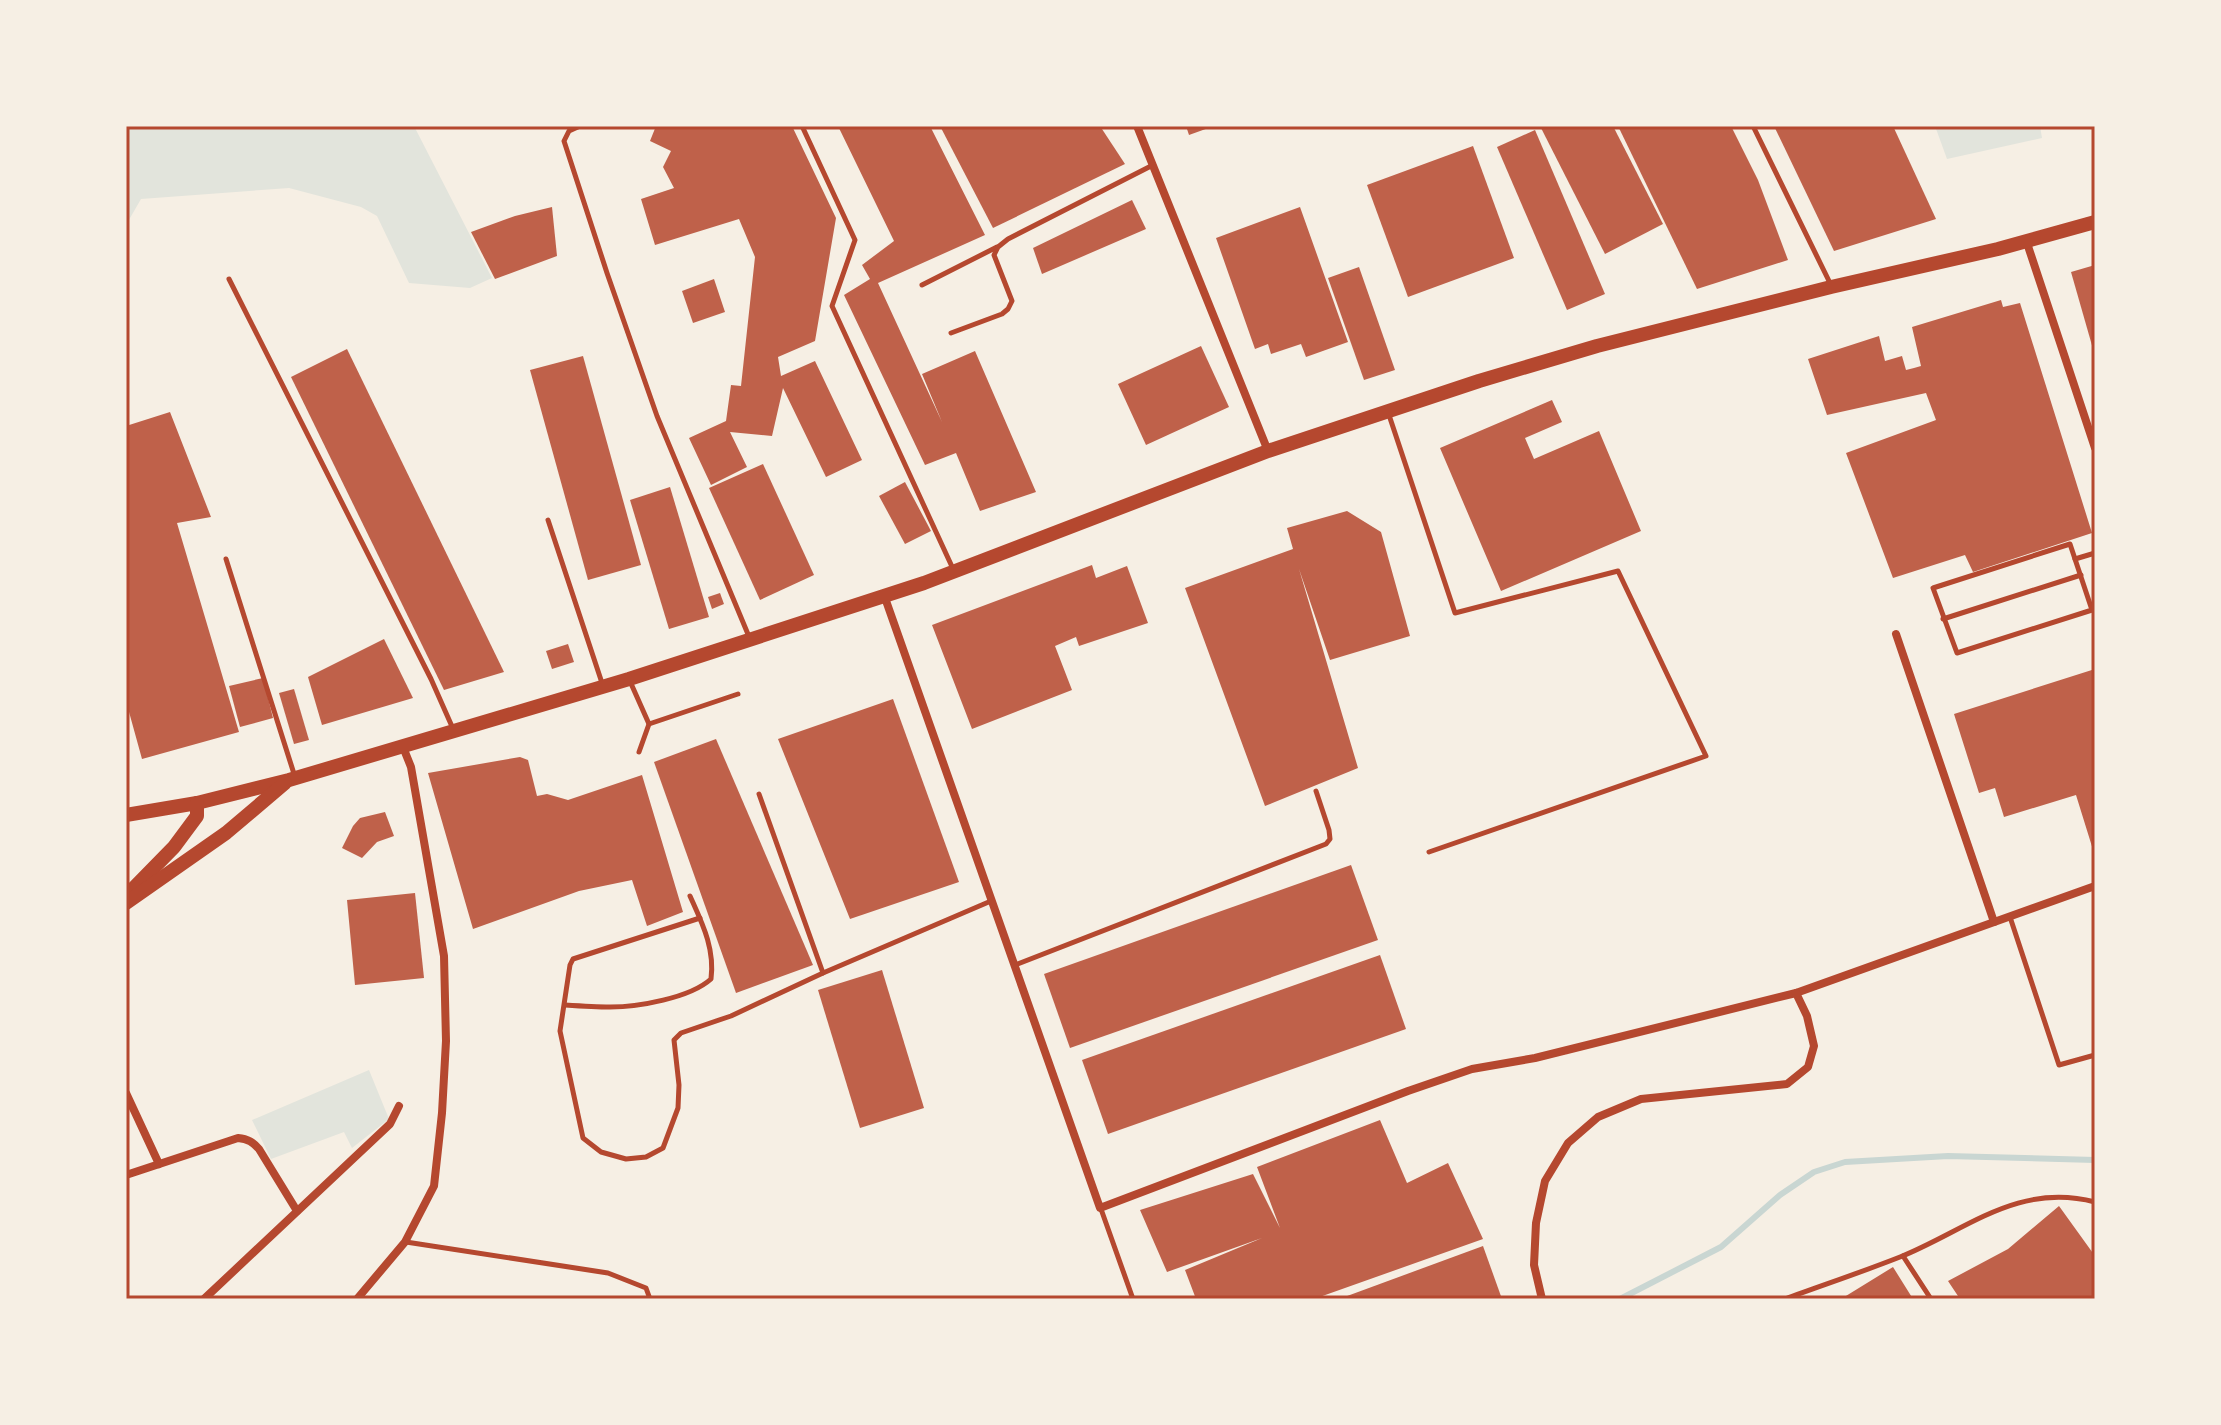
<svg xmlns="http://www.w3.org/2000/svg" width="2221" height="1425" viewBox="0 0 2221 1425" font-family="Jost,sans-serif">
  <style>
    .green { fill: #e2e4dc }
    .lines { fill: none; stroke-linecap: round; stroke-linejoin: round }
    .stream { stroke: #c9d6d2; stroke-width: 6 }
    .building { fill: #bf614a }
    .service { stroke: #b5482f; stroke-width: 5 }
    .minor { stroke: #b5482f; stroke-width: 8 }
    .secondary { stroke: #b5482f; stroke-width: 14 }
    .neatline { fill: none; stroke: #b5482f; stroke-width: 3 }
  </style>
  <rect width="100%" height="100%" fill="#f6efe4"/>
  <g class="green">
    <polygon points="126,126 414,126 492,278 470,288 409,283 377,216 361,207 289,188 141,199 126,225"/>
    <polygon points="1935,126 2040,126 2042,138 1947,159"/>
    <polygon points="369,1070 389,1119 352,1148 344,1132 271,1159 252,1120"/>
  </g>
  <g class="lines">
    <polyline class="stream" points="1620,1299 1721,1247 1780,1195 1814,1172 1845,1162 1948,1156 2095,1160"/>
  </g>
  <g class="building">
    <polygon points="656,126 792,126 836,218 815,341 778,357 781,376 815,361 862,460 826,477 783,388 772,436 730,432 747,467 711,485 689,438 726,421 731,385 741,386 755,257 739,219 655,245 641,199 674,188 663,167 671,151 650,141"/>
    <polygon points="838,126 930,126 985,235 878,283 942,422 922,374 975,351 1036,492 980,511 956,453 925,465 844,295 870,279 862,265 894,241"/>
    <polygon points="940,126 1100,126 1125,164 993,228"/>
    <polygon points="1186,126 1214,126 1189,135"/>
    <polygon points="1540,126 1613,126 1663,224 1605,254"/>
    <polygon points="1618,126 1731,126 1758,180 1788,260 1697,289"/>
    <polygon points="1774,126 1893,126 1936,219 1834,251"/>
    <polygon points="1535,130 1605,294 1567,310 1497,147"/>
    <polygon points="1473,146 1514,258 1408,297 1367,185"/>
    <polygon points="1132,200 1146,229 1042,274 1033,248"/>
    <polygon points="552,207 557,256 495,279 471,232 515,216"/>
    <polygon points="1300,207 1348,342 1306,357 1301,344 1271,354 1268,344 1255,349 1216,238"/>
    <polygon points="2095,265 2095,348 2093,349 2071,272"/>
    <polygon points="1359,267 1395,370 1364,380 1328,278"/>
    <polygon points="714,279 725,312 693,323 682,291"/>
    <polygon points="2001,300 2003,307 2020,303 2092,533 1973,572 1965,555 1893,578 1846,453 1936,420 1926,393 1827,415 1808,359 1879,336 1885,361 1902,356 1906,370 1914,368 1921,366 1912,327"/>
    <polygon points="1201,346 1229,407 1146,445 1118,384"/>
    <polygon points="347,349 504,672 444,690 291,377"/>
    <polygon points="583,356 641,565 588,580 530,370"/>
    <polygon points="1552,400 1562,422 1525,438 1534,459 1599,431 1641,531 1501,591 1440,448"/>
    <polygon points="170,412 211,517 177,523 239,732 142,759 126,701 126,479 129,478 126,467 126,426"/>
    <polygon points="763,464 814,575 760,600 709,488"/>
    <polygon points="905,482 931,531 905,544 879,496"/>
    <polygon points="670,487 709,617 669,629 630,500"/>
    <polygon points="1347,511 1381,532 1410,636 1330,660 1299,569 1358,768 1265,806 1185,588 1293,549 1287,528"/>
    <polygon points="1092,565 1096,578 1127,566 1148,623 1079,646 1076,637 1055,646 1072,690 972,729 932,625"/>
    <polygon points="720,593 724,604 712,609 708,597"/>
    <polygon points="384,639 413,698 322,725 308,677"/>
    <polygon points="568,644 574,662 552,669 546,651"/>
    <polygon points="2095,669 2095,853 2094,853 2076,795 2004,817 1995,788 1979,793 1954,714"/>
    <polygon points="263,678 273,718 240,727 229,686"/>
    <polygon points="294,689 309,740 294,744 279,693"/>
    <polygon points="893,699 959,882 850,919 778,739"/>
    <polygon points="716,739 813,965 736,993 654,762"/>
    <polygon points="520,757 528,760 537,796 547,794 568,800 642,775 683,912 647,926 632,880 579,891 473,929 428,773"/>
    <polygon points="385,812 394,836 377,842 362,858 342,848 353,826 360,818"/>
    <polygon points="1351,865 1378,940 1070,1048 1044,974"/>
    <polygon points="415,893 424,978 355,985 347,900"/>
    <polygon points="1380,955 1406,1029 1108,1134 1082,1060"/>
    <polygon points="882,970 924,1108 860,1128 818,990"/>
    <polygon points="1380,1120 1407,1183 1448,1163 1483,1239 1314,1299 1196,1299 1185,1270 1262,1238 1167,1272 1140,1210 1253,1174 1280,1228 1257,1167"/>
    <polygon points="2059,1206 2095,1256 2095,1299 1960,1299 1948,1281 2008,1249"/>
    <polygon points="1483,1246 1502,1299 1339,1299"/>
    <polygon points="1893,1267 1913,1299 1841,1299"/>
  </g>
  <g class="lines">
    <g class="service">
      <polyline points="580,126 569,131 564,141 607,273 657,416 750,639"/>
      <polyline points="802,126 855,240 832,306 954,571"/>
      <polyline points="1753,126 1830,283"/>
      <polyline points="229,279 431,679 454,731"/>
      <polyline points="922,285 997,247"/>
      <polyline points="951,333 1002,314 1008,309 1012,301 994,255 998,247 1008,239 1153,165"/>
      <polyline points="1389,415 1455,613 1618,571 1706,756 1429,852"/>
      <polyline points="548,520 603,686"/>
      <polygon points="2070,544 2092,610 1957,653 1933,588"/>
      <polyline points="226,559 295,777"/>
      <polyline points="2075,559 2095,553"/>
      <polyline points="1943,619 2081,575"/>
      <polyline points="629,679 649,724 738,694"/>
      <polyline points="639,752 649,724"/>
      <polyline points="759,794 823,973"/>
      <polyline points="2010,917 2059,1065 2095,1055"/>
      <polyline points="700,918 573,959 570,965 560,1031 583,1138 601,1152 626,1159 646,1157 663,1148 678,1108 679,1085 674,1040 681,1033 731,1016 823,973 991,901"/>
      <polyline points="1015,965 1326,844 1330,839 1329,830 1316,791"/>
      <path d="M565 1005C580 1006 595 1007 610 1007 638 1007 690 998 711 979 715 948 702 923 690 896"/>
      <polyline points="1101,1209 1133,1299"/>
      <polyline points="406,1242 608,1273 646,1288 650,1299"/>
      <polyline points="1903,1256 1931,1299"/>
      <path d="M1785 1299C1823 1285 1862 1272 1900 1257 1967 1230 2017 1182 2095 1202"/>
    </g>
    <g class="minor">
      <polyline points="1137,126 1268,451"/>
      <polyline points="2026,240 2095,448"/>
      <polyline points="884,595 1100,1208 1408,1091 1472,1069 1535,1058 1796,993 2095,886"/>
      <polyline points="1896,634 1994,922"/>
      <polyline points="126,1093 159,1164"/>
      <path d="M126 1175 238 1138C248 1139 253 1142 259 1149L297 1211"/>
      <polyline points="204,1299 390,1124 399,1106"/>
      <polyline points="357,1299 405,1242 434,1186 442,1113 446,1041 444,956 411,767 403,747"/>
      <polyline points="1542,1299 1534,1265 1536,1223 1545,1181 1568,1143 1598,1117 1641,1099 1787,1084 1808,1067 1814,1046 1807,1016 1796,993"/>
    </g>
    <g class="secondary">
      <polyline points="126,815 197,803 289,780 629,679 924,583 1268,451 1479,381 1597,346 1831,287 1998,249 2095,222"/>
      <polyline points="129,893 174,847 197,816 197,803"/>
      <polyline points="126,903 226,833 285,783"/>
    </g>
  </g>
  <rect width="2221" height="1425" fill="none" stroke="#f6efe4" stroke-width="256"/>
  <rect x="128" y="128" width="1965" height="1169" class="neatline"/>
</svg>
